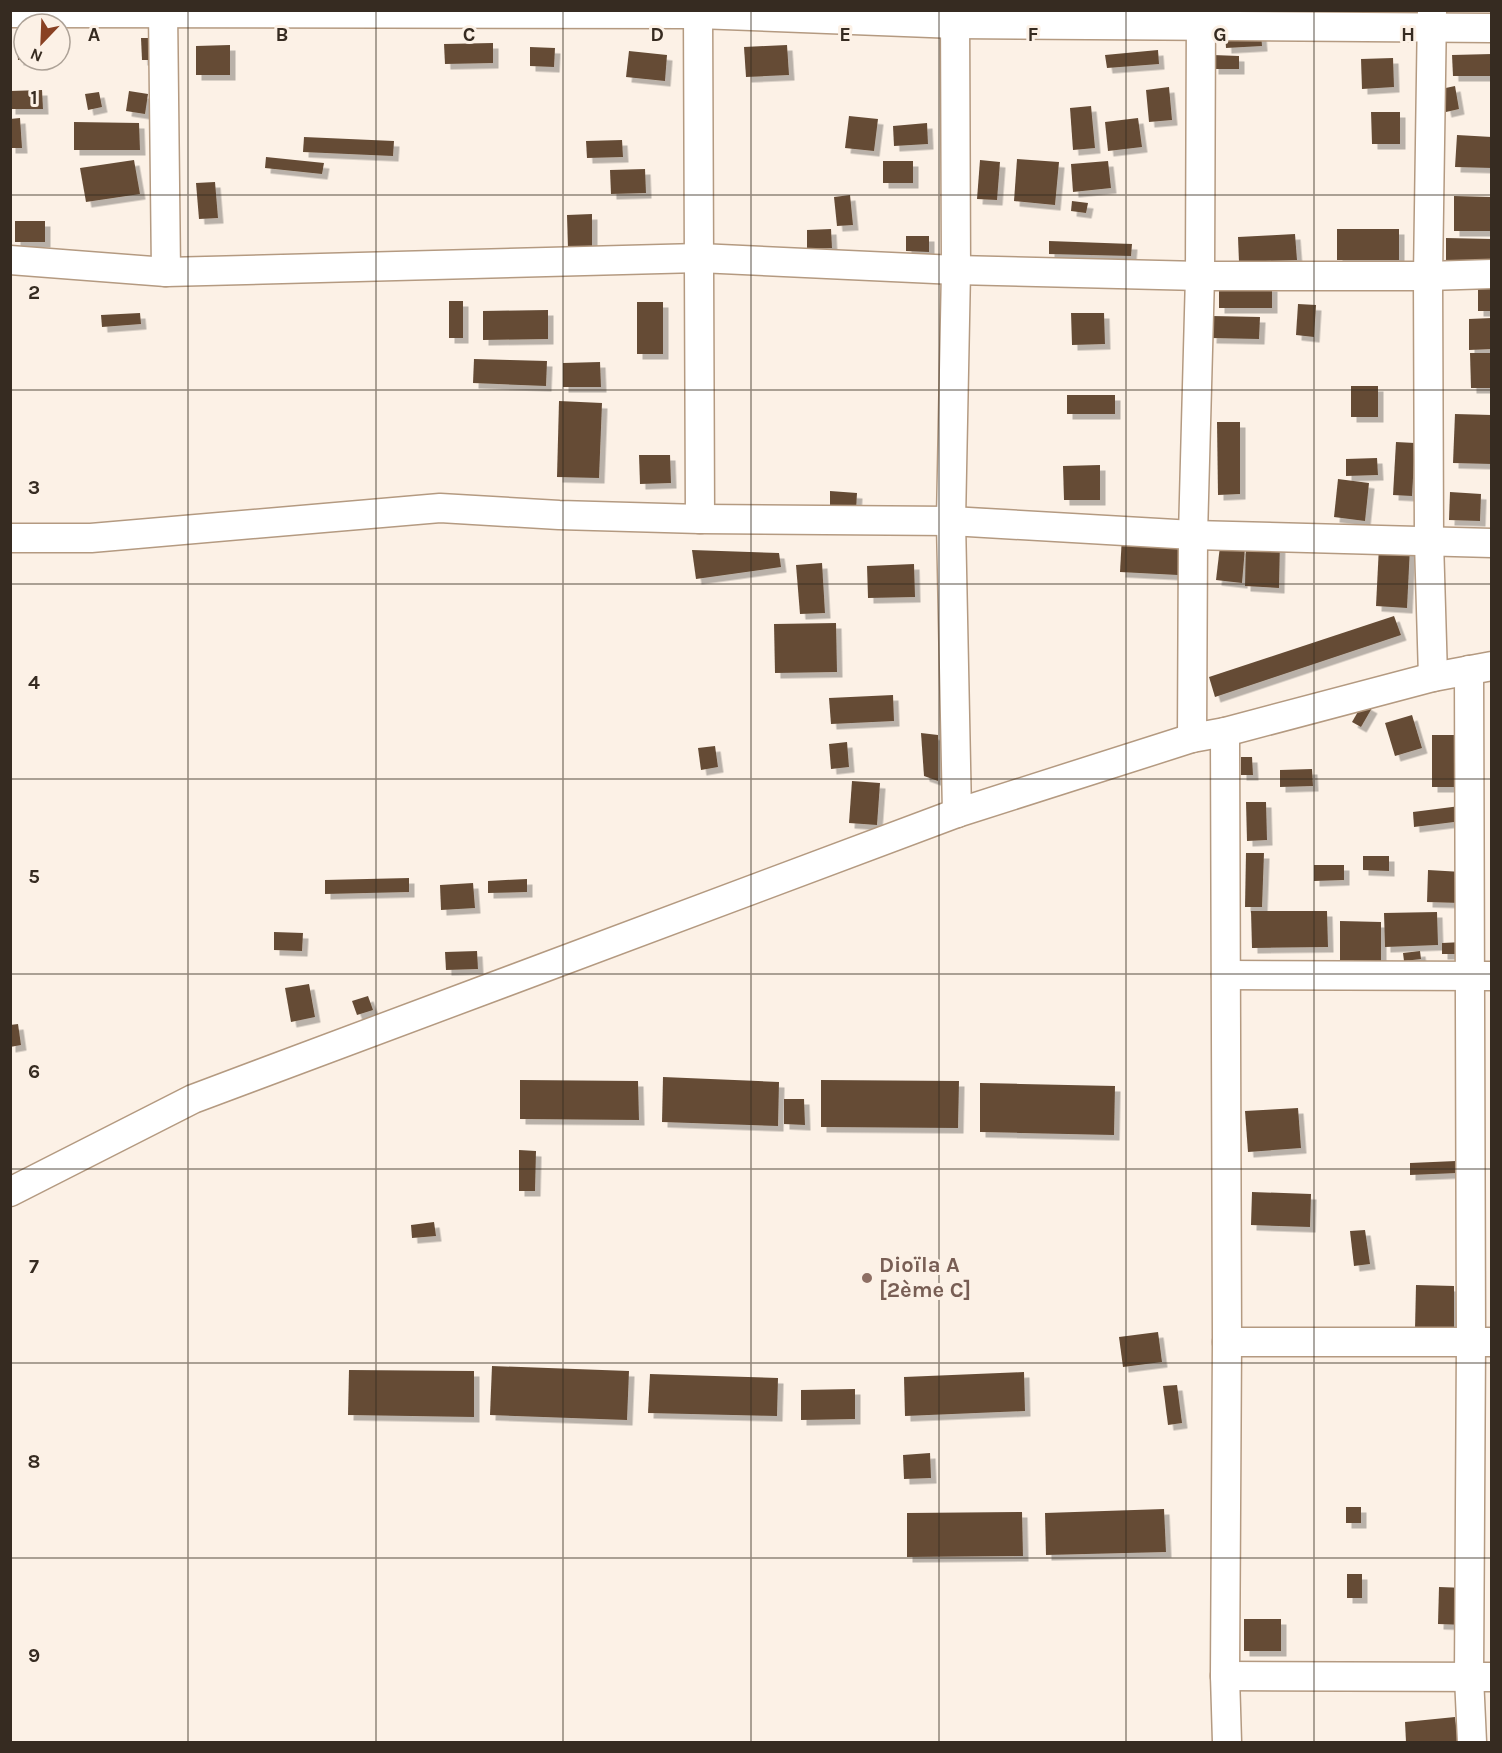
<svg xmlns="http://www.w3.org/2000/svg" width="1502" height="1753" viewBox="0 0 1502 1753" font-family="Karla,sans-serif">
  <style>
    .building { fill: #654c36; filter: url(#shadow) }
    .lines { fill: none; stroke-linecap: round; stroke-linejoin: round }
    .minor-casing { stroke: #b49a81; stroke-width: 31 }
    .minor { stroke: #fff; stroke-width: 28 }
    .grid { fill: none; stroke: #362b21; stroke-width: 1.5; stroke-opacity: 0.55 }
    .education-dot { fill: #8d6e63; stroke: #fcf1e6; stroke-width: 2 }
    .labels { text-anchor: middle; dominant-baseline: central; stroke-width: 6; stroke-linejoin: round; paint-order: stroke }
    .education-label { font-size: 22px; font-weight: bold; fill: #785e54; stroke: #fcf1e6; text-anchor: start }
    .grid-label { font-size: 20px; text-anchor: middle; font-weight: bold; fill: #362b21; stroke: #fcf1e6; stroke-width: 6; stroke-linejoin: round; paint-order: stroke }
  </style>
  <defs>
    <filter id="shadow"><feDropShadow dx="5.5" dy="5.5" stdDeviation="0" flood-color="#0004"/></filter>
  </defs>
  <rect width="100%" height="100%" fill="#fcf1e6"/>
  <g class="building">
    <polygon points="1261,32 1262,46 1226,48 1225,33"/>
    <polygon points="141,38 155,38 156,60 142,60"/>
    <polygon points="493,43 493,63 445,64 444,44"/>
    <polygon points="230,45 230,75 196,75 196,46"/>
    <polygon points="787,45 789,75 746,77 744,47"/>
    <polygon points="24,46 24,59 18,60 17,47"/>
    <polygon points="530,47 555,48 554,67 530,66"/>
    <polygon points="1158,50 1159,64 1107,68 1105,55"/>
    <polygon points="629,51 667,55 665,81 626,77"/>
    <polygon points="1492,54 1492,76 1453,76 1452,55"/>
    <polygon points="1213,55 1239,56 1239,69 1213,69"/>
    <polygon points="1393,58 1394,87 1362,89 1361,59"/>
    <polygon points="1455,86 1459,109 1446,112 1441,89"/>
    <polygon points="1169,87 1172,120 1149,122 1146,90"/>
    <polygon points="42,90 43,109 10,109 10,91"/>
    <polygon points="129,91 148,94 145,114 126,111"/>
    <polygon points="99,92 102,107 88,110 85,94"/>
    <polygon points="1091,106 1095,148 1073,150 1070,108"/>
    <polygon points="1371,112 1400,112 1400,144 1372,144"/>
    <polygon points="849,116 878,119 874,151 845,148"/>
    <polygon points="20,118 22,148 10,148 10,119"/>
    <polygon points="1138,118 1142,147 1108,151 1105,122"/>
    <polygon points="74,122 139,123 140,150 74,150"/>
    <polygon points="927,123 928,144 894,146 893,126"/>
    <polygon points="1457,135 1492,137 1492,168 1455,167"/>
    <polygon points="304,137 394,141 393,156 303,152"/>
    <polygon points="622,140 623,157 587,158 586,141"/>
    <polygon points="266,157 324,163 322,174 265,168"/>
    <polygon points="1017,159 1059,162 1055,205 1014,201"/>
    <polygon points="134,160 140,194 86,202 80,168"/>
    <polygon points="980,160 1000,162 997,200 977,199"/>
    <rect x="883" y="161" width="30" height="22"/>
    <polygon points="1108,161 1111,188 1073,192 1071,164"/>
    <polygon points="645,169 646,193 611,194 610,170"/>
    <polygon points="215,182 218,218 199,219 196,183"/>
    <polygon points="850,195 853,225 837,226 834,197"/>
    <polygon points="1454,196 1492,197 1492,231 1454,231"/>
    <polygon points="1072,201 1088,203 1086,213 1071,211"/>
    <polygon points="592,214 592,249 568,249 567,215"/>
    <rect x="15" y="221" width="30" height="21"/>
    <polygon points="831,229 832,248 807,249 807,230"/>
    <rect x="1337" y="229" width="62" height="31"/>
    <polygon points="1295,234 1297,260 1239,262 1238,237"/>
    <polygon points="906,236 929,236 929,252 906,251"/>
    <polygon points="1446,238 1492,239 1492,264 1446,263"/>
    <polygon points="1049,241 1132,244 1131,256 1049,254"/>
    <rect x="1219" y="286" width="53" height="22"/>
    <rect x="1478" y="288" width="14" height="23"/>
    <rect x="449" y="301" width="14" height="37"/>
    <rect x="637" y="302" width="26" height="52"/>
    <polygon points="1298,304 1316,305 1314,337 1296,335"/>
    <polygon points="548,310 548,339 483,340 483,311"/>
    <polygon points="140,313 141,324 102,327 101,315"/>
    <polygon points="1071,313 1104,313 1105,344 1072,345"/>
    <polygon points="1212,316 1260,317 1259,339 1211,338"/>
    <polygon points="1492,318 1492,349 1469,350 1469,319"/>
    <polygon points="1470,353 1492,353 1492,388 1471,388"/>
    <polygon points="474,359 547,361 546,386 473,383"/>
    <polygon points="600,362 601,387 563,387 563,363"/>
    <rect x="1351" y="386" width="27" height="31"/>
    <rect x="1067" y="395" width="48" height="19"/>
    <polygon points="559,401 602,403 599,478 557,477"/>
    <polygon points="1455,414 1492,415 1492,464 1453,463"/>
    <polygon points="1217,422 1240,422 1240,494 1218,495"/>
    <polygon points="1396,442 1415,443 1412,496 1393,495"/>
    <polygon points="639,455 670,455 671,483 640,484"/>
    <polygon points="1377,458 1378,475 1346,476 1346,459"/>
    <polygon points="1100,465 1100,500 1064,500 1063,466"/>
    <polygon points="1338,479 1369,483 1365,521 1334,517"/>
    <polygon points="830,491 857,493 856,510 830,509"/>
    <polygon points="1450,492 1481,494 1480,521 1449,520"/>
    <polygon points="1122,536 1179,538 1178,575 1120,572"/>
    <polygon points="1246,539 1280,540 1279,588 1245,586"/>
    <polygon points="1220,546 1245,548 1242,583 1216,580"/>
    <polygon points="1379,546 1410,547 1407,608 1376,606"/>
    <polygon points="692,550 779,553 781,567 696,579"/>
    <polygon points="822,563 825,613 800,614 796,565"/>
    <polygon points="914,564 915,597 868,598 867,566"/>
    <polygon points="1394,616 1401,635 1215,697 1209,677"/>
    <polygon points="836,623 837,672 775,673 774,624"/>
    <polygon points="893,695 894,721 831,724 829,698"/>
    <polygon points="1363,703 1372,708 1361,727 1352,722"/>
    <polygon points="1412,715 1422,748 1395,756 1385,723"/>
    <polygon points="921,733 938,735 938,781 924,776"/>
    <rect x="1432" y="735" width="29" height="52"/>
    <polygon points="847,742 849,767 831,769 829,744"/>
    <polygon points="715,746 718,767 701,770 698,748"/>
    <polygon points="1241,757 1252,757 1253,775 1241,775"/>
    <polygon points="1312,769 1313,786 1280,787 1280,770"/>
    <polygon points="852,781 880,783 877,825 849,823"/>
    <polygon points="1246,802 1266,802 1267,840 1247,841"/>
    <polygon points="1460,806 1462,821 1414,827 1413,812"/>
    <polygon points="1246,853 1264,853 1262,907 1245,907"/>
    <polygon points="1363,856 1389,856 1389,871 1363,870"/>
    <polygon points="1314,865 1344,865 1344,880 1314,881"/>
    <polygon points="1428,870 1462,872 1461,903 1427,902"/>
    <polygon points="409,878 409,892 325,894 325,880"/>
    <polygon points="527,879 527,892 488,893 488,881"/>
    <polygon points="473,883 475,908 441,910 440,885"/>
    <polygon points="1251,911 1327,911 1328,947 1252,948"/>
    <polygon points="1437,912 1438,945 1385,947 1384,913"/>
    <polygon points="1340,921 1381,922 1381,961 1340,961"/>
    <polygon points="274,932 303,933 302,951 274,950"/>
    <polygon points="1463,942 1463,954 1442,954 1442,943"/>
    <polygon points="477,951 478,969 446,970 445,952"/>
    <polygon points="1420,951 1421,959 1404,961 1403,953"/>
    <polygon points="309,984 315,1017 291,1022 285,988"/>
    <polygon points="368,996 373,1010 357,1015 352,1001"/>
    <polygon points="18,1024 21,1045 10,1047 10,1025"/>
    <polygon points="663,1077 779,1082 778,1126 662,1122"/>
    <polygon points="520,1080 638,1081 639,1120 520,1119"/>
    <polygon points="821,1080 959,1081 958,1128 821,1127"/>
    <polygon points="980,1083 1115,1086 1114,1135 980,1132"/>
    <polygon points="784,1099 804,1099 805,1125 784,1124"/>
    <polygon points="1298,1108 1301,1148 1248,1152 1245,1111"/>
    <polygon points="519,1150 536,1151 535,1191 519,1191"/>
    <polygon points="1456,1161 1457,1173 1410,1175 1410,1163"/>
    <polygon points="1252,1192 1311,1194 1310,1227 1251,1225"/>
    <polygon points="434,1222 436,1236 412,1238 411,1225"/>
    <polygon points="1365,1230 1370,1264 1354,1266 1350,1231"/>
    <polygon points="1416,1285 1454,1286 1454,1329 1415,1329"/>
    <polygon points="1158,1332 1162,1362 1123,1367 1119,1337"/>
    <polygon points="492,1366 629,1371 627,1420 490,1415"/>
    <polygon points="349,1370 474,1371 474,1417 348,1415"/>
    <polygon points="1024,1372 1025,1411 905,1416 904,1377"/>
    <polygon points="650,1374 778,1378 777,1416 648,1413"/>
    <polygon points="1177,1385 1182,1423 1168,1425 1163,1386"/>
    <polygon points="855,1389 855,1419 801,1420 801,1390"/>
    <polygon points="930,1453 931,1478 904,1479 903,1455"/>
    <rect x="1346" y="1507" width="15" height="16"/>
    <polygon points="1164,1509 1166,1552 1046,1555 1045,1513"/>
    <polygon points="1022,1512 1023,1556 907,1557 907,1513"/>
    <rect x="1347" y="1574" width="15" height="24"/>
    <polygon points="1439,1587 1466,1588 1466,1625 1438,1624"/>
    <rect x="1244" y="1619" width="37" height="32"/>
    <polygon points="1455,1717 1458,1742 1406,1742 1405,1722"/>
  </g>
  <g class="lines">
    <g class="minor-casing">
      <g id="minor">
        <polyline points="163,10 166,272"/>
        <polyline points="698,10 700,519"/>
        <polyline points="955,10 956,270 951,521 957,813"/>
        <polyline points="1432,10 1428,276 1429,541 1433,677"/>
        <polyline points="10,13 698,14 956,24 1492,28"/>
        <polyline points="10,260 166,272 699,258 956,270 1200,276 1428,276 1492,274"/>
        <polyline points="10,538 91,538 440,508 559,515 700,519 951,521 1193,535 1492,543"/>
        <polyline points="1469,670 1471,1342 1469,1677 1472,1742"/>
        <polyline points="1225,732 1227,1342 1225,1676 1227,1742"/>
        <polyline points="1192,738 1193,535 1200,276 1201,10"/>
        <polyline points="1226,975 1492,976"/>
        <polyline points="10,1192 193,1099 957,813 1192,738 1225,732 1433,677 1492,666"/>
        <polyline points="1227,1342 1492,1342"/>
        <polyline points="1225,1676 1492,1677"/>
      </g>
    </g>
    <use href="#minor" class="minor"/>
  </g>
  <path class="grid" d="M188 10V1742M376 10V1742M563 10V1742M751 10V1742M939 10V1742M1126 10V1742M1314 10V1742M10 195H1492M10 390H1492M10 584H1492M10 779H1492M10 974H1492M10 1169H1492M10 1363H1492M10 1558H1492"/>
  <circle class="education-dot" cx="867" cy="1278" r="6"/>
  <g class="labels">
    <g class="education-label">
      <text x="879" y="1265">Dioïla A<tspan x="879" dy="25">[2ème C]</tspan></text>
    </g>
  </g>
  <g class="grid-label">
    <text x="94" y="41">A</text>
    <text x="282" y="41">B</text>
    <text x="469" y="41">C</text>
    <text x="657" y="41">D</text>
    <text x="845" y="41">E</text>
    <text x="1033" y="41">F</text>
    <text x="1220" y="41">G</text>
    <text x="1408" y="41">H</text>
    <text x="34" y="104">1</text>
    <text x="34" y="299">2</text>
    <text x="34" y="494">3</text>
    <text x="34" y="689">4</text>
    <text x="34" y="883">5</text>
    <text x="34" y="1078">6</text>
    <text x="34" y="1273">7</text>
    <text x="34" y="1468">8</text>
    <text x="34" y="1662">9</text>
  </g>
  <rect width="1502" height="1753" fill="none" stroke="#362b21" stroke-width="24"/>
  <g transform="translate(42 42) rotate(203)"><circle r="28" fill="#fcf1e6" stroke="#ada297" stroke-width="1.5"/>
  <path d="M0-4.5L10 22L0 15L-10 22Z" fill="#894123"/>
  <text y="-9" font-size="16" font-weight="bold" text-anchor="middle" fill="#362b21">N</text>
  </g>
</svg>
